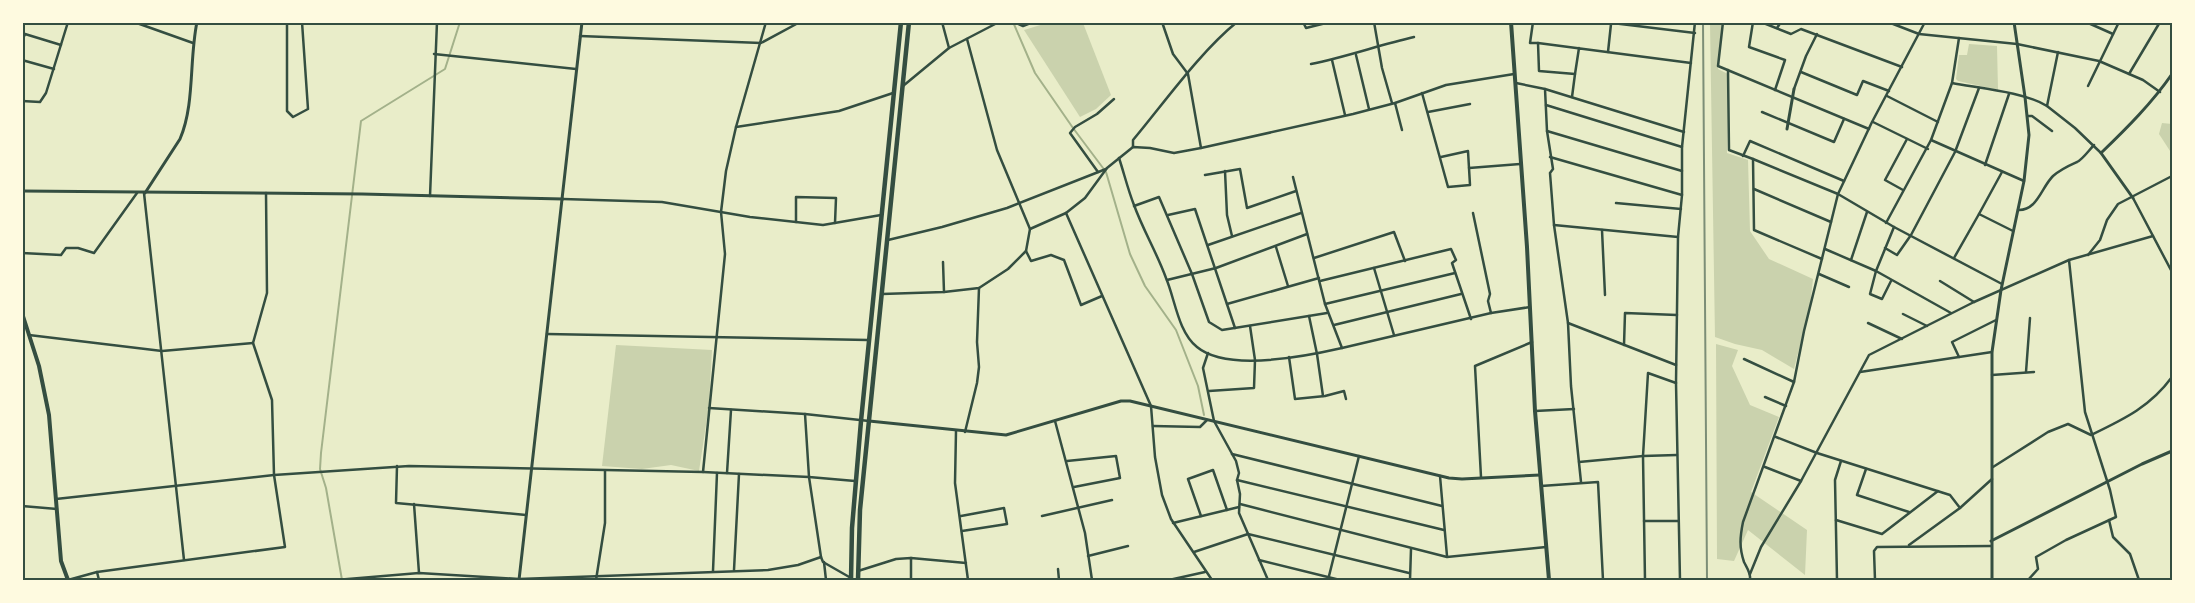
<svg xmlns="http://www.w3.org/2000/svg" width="2195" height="603" viewBox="0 0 2195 603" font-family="'Noto Sans',sans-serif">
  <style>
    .green { fill: #cad2ad }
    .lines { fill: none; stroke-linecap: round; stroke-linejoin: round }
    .stream { stroke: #a3b18a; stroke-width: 2 }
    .minor { stroke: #344e41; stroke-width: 2.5 }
    .tertiary { stroke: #344e41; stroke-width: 3 }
    .secondary { stroke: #344e41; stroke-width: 4 }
    .trunk { stroke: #344e41; stroke-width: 4.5 }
    .rail { stroke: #7c8e77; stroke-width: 2 }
    .neatline { fill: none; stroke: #344e41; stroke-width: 2 }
  </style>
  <rect width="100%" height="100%" fill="#e9edc9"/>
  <g class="green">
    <polygon points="1047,23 1083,23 1111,95 1096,109 1080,117 1024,30"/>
    <polygon points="1710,23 1722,23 1718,69 1728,74 1727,153 1748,160 1750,231 1769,259 1813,279 1810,306 1794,369 1762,350 1735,344 1715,337"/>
    <polygon points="1969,44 1997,46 1998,90 1958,81 1956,79 1959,55 1967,55"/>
    <polygon points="2162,123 2172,124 2172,154 2159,134"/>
    <polygon points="1716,344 1738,350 1732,366 1750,405 1779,417 1751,492 1807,530 1805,575 1748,530 1734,561 1717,559"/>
    <polygon points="616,345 712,350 709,405 699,471 671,465 642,469 602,466"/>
  </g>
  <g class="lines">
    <g class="stream">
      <polyline points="1013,22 1035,73 1073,128 1106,172 1130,254 1145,286 1176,330 1198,386 1204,415"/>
      <polyline points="342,580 326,488 320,469 321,453 361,121 445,69 460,22"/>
    </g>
    <g class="minor">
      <polyline points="134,22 193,43"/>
      <polyline points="287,22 287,111 293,117 308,109 302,22"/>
      <polyline points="942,22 949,48"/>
      <polyline points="1014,22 1023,26 1033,22"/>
      <polyline points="1162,22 1173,54 1188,74 1201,148"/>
      <polyline points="1303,22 1306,28 1330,22"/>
      <polyline points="1374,22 1382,68 1392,103"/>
      <polyline points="1533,22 1530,43 1538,43"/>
      <polyline points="1604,22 1695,33"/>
      <polyline points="1723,22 1718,66 1869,129"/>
      <polyline points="1753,22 1749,47 1785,60 1775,90"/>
      <polyline points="1761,22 1791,34 1801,29 1902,67"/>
      <polyline points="1888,22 1919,34 2017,44 2099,61 2143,80 2160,92"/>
      <polyline points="2086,22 2113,34"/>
      <polyline points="1777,28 1781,22"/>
      <polyline points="580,36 761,43 800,22"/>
      <polyline points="22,41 25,34 61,45"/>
      <polyline points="1579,48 1575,74 1539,71 1538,43 1691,63"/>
      <polyline points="1608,52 1611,24"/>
      <polyline points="434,54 576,69"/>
      <polyline points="1356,55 1369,109"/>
      <polyline points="22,60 54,69"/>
      <polyline points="1332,60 1345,115"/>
      <path d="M1311 64C1346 57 1379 45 1414 37"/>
      <polyline points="1728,70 1729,150 1753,159 1754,230 1822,259"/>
      <polyline points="1801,72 1857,95 1863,81 1889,91"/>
      <polyline points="2129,74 2160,22"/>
      <polyline points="1516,83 1545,89 1547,131 1553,169 1550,173 1554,225 1568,323 1571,386 1581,482"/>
      <path d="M1952 83C1978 88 2025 92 2047 106L2058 52"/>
      <polyline points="903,86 949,48 999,22"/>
      <polyline points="2088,86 2119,22"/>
      <polyline points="1545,89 1684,132"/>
      <polyline points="1794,89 1806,56 1817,34"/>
      <polyline points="1422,93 1448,187 1470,185 1468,151 1441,157"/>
      <polyline points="1887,96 1938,122"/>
      <polyline points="1572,97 1575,74"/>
      <polyline points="22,101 40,102 46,93 68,22"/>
      <polyline points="1395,103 1402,130"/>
      <polyline points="1546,105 1682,147"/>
      <polyline points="2047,106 2075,128 2101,153"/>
      <polyline points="1428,112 1470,104"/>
      <polyline points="1762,112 1834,142 1844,119"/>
      <polyline points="2028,116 2032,116 2052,131"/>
      <polyline points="1873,122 1928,149"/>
      <polyline points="736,127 839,111 893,93"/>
      <polyline points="1547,131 1682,171"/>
      <polyline points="1931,140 2024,181"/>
      <path d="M1133 147V140C1164 103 1200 52 1237 22"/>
      <polyline points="1743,156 1750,141 1844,181"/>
      <polyline points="1550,157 1682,195"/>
      <path d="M1119 158C1124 173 1128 190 1134 205 1143 230 1157 253 1166 278 1175 299 1178 332 1197 347 1227 372 1307 356 1342 348"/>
      <polyline points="1753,159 1838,194 1894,227 2002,284"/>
      <polyline points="1985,165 2009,94"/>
      <polyline points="1469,168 1520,164"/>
      <polyline points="1225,171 1227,215 1232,236"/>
      <polyline points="1098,172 1070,133 1075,127 1097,114 1114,99"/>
      <polyline points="1205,175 1240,169 1247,208 1296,191"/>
      <polyline points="1293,177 1325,304 1342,348 1491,313 1530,307"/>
      <polyline points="1754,189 1831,222"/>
      <polyline points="1903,190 1885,180 1907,139"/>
      <polyline points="144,193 184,560"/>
      <polyline points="430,196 437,22"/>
      <polyline points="2133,198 2172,272"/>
      <polyline points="563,199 662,202 750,217 823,225 881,215"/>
      <polyline points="1616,203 1681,209"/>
      <polyline points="1134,206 1159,197 1192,274 1209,322 1222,330 1327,313"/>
      <path d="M2018 210C2037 211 2041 188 2053 176 2061 169 2068 166 2077 162 2083 159 2089 150 2094 145"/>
      <polyline points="1066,213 1151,406 1155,457 1162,495 1171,519 1212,580"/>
      <polyline points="1473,213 1490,294 1488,301 1491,313"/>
      <polyline points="1979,214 2002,172"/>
      <polyline points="1168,215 1195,209 1235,328"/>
      <polyline points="796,222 796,197 836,198 835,223"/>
      <polyline points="1886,223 1931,140 1952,83 1959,38"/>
      <polyline points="1554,225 1678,237"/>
      <polyline points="1030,229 1066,213 1085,198 1107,168 1133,147 1150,148 1174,153 1201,148 1353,114 1395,103 1446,85 1514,74"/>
      <polyline points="1602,230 1605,295"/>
      <polyline points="888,240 942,227 1007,208 1106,169"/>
      <polyline points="1208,245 1301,213"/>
      <polyline points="1276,247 1288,286"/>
      <polyline points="1885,248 1897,255 1911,235 1955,152 1979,88"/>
      <polyline points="1825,249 1876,271 1951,313"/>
      <polyline points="1026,251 1031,261 1051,255 1064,260 1081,305 1102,296"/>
      <polyline points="22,253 61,255 66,248 78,248 94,253 137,193"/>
      <polyline points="2088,255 2100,240 2107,220 2118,204 2172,176"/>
      <polyline points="1314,258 1394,232 1405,261"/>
      <polyline points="1954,258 1979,214 2013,231"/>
      <polyline points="1851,260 1867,212"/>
      <polyline points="943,262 944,292"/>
      <polyline points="1374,268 1394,335"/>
      <polyline points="1819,274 1849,287"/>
      <polyline points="1167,280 1216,268 1307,234"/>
      <polyline points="1320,281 1451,249 1456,260 1452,263 1471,319"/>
      <polyline points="1891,281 1882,299 1870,294 1876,271 1894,227"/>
      <polyline points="1940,281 1974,302"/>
      <polyline points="882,294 944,292 979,288 1008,269 1026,251 1030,229 997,150 967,39"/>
      <polyline points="1227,304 1319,278"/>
      <polyline points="1325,304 1455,273"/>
      <polyline points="1903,314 1927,326"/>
      <polyline points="1309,316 1317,354 1323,396"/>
      <polyline points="1568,323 1676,365"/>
      <polyline points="1868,323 1902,339"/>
      <polyline points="1334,325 1461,294"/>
      <polyline points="547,334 868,340"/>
      <polyline points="29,335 162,351 253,343"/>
      <polyline points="1624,345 1625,313 1677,315"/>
      <polyline points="1208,353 1203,368 1214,421 1236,461 1239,473 1237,480 1240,494 1239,513 1268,580"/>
      <polyline points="1289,357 1295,399 1325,396 1344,391 1346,399"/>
      <polyline points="1959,357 1952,342 1996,320"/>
      <polyline points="1744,359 1794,382"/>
      <polyline points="1860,372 1992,352"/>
      <polyline points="2026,372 2030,318"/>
      <polyline points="1992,375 2034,372"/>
      <polyline points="1209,391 1254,388 1255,360 1250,326"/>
      <polyline points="1765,397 1786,406"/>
      <polyline points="709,408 805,414 869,421"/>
      <polyline points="1535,411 1574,409"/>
      <polyline points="805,414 809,477 821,557"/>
      <polyline points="1055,421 1085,533 1092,580"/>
      <polyline points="1153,426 1200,427 1207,420"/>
      <polyline points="956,431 955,483 968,580"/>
      <polyline points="965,432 977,383 979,367 977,342 979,288"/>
      <polyline points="1776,437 1817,453 1950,495 1960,508"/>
      <polyline points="1232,454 1442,506"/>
      <polyline points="1067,461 1116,456 1120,478 1074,487"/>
      <polyline points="1579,462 1643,456 1677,455"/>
      <polyline points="397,466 396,503 526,515"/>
      <polyline points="1765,467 1801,481"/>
      <path d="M1993 467 2048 432 2068 424 2091 435C2124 419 2150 407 2172 377"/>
      <polyline points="1866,469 1857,495 1909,512"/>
      <polyline points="703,472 725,254 721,212 726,171 736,127 766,22"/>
      <polyline points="727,473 731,410"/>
      <polyline points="1440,476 1447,556"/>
      <polyline points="1481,477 1475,366 1532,342"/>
      <polyline points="1237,480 1444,530"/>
      <polyline points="1541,486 1598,482 1603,580"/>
      <polyline points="56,499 274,475 409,466 703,472 809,477 855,481"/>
      <polyline points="414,504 419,573"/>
      <polyline points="1240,504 1447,557 1546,547"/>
      <polyline points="22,506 57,509"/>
      <polyline points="961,516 1004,508 1007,524 962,531"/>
      <polyline points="1042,516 1112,500"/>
      <polyline points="1201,516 1188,479 1213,470 1227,510"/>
      <polyline points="1836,520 1882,534 1938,491"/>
      <polyline points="2109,520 2113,537 2130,554 2139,580"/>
      <polyline points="1644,521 1678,521"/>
      <polyline points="1173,523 1239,507"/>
      <polyline points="1909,545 1960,508 1992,479"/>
      <polyline points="1194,552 1248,534 1409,573"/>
      <polyline points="1088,556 1128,546"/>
      <polyline points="1259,560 1340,580"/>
      <polyline points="824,562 826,580"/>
      <polyline points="1058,569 1059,580"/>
      <polyline points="734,570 739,474"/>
      <polyline points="713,571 717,473"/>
      <polyline points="858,571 896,559 911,558 966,563"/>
      <polyline points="97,572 99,580"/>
      <polyline points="1750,574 1761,547 1801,481 1869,355 1974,302 2069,260 2153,236"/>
      <polyline points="68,580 97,572 285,547 274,475 272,400 253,343 267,293 266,193"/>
      <polyline points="336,580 419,573 519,579 768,570 798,565 821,557 823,562 851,578"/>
      <polyline points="596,580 605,523 605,471"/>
      <polyline points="911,580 911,558"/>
      <polyline points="1169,580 1205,572"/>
      <polyline points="1328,580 1359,456"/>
      <polyline points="1410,580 1411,549"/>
      <polyline points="1645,580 1643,456 1648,373 1676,383"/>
      <polyline points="1680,580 1676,383 1678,237 1682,195 1682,147 1695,22"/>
      <path d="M1750 580C1751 573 1747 568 1744 562 1739 547 1740 537 1743 522L1794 382 1804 331 1838 194 1872 122 1925 22"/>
      <polyline points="1837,580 1835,480 1841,461"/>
      <polyline points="1875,580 1874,551 1877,547 1991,546"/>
      <polyline points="2028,580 2038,569 2036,557 2066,540 2116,517 2110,490 2085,412 2069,260"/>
    </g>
    <g class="tertiary">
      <polyline points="1787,129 1794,89"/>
      <polyline points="22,191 362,194 563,199"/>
      <path d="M145 193 180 139C195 104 189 60 197 22"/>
      <path d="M2133 198 2101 153C2127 128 2152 103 2172 74"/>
      <polyline points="869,421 1006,435 1121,401 1130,401 1449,478 1462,479 1540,475"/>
      <polyline points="1991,541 2142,464 2172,451"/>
      <polyline points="519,580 582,22"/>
      <polyline points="1992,580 1992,352 2001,290 2024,181 2029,135 2025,97 2014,22"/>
    </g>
    <g class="secondary">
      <polyline points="1511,22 1527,247 1535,411 1549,580"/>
      <polyline points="22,313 39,366 49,415 61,561 68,580"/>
    </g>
    <g class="trunk">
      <polyline points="851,580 852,528 861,421 901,22"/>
      <polyline points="858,580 860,510 909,22"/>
    </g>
    <polyline class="rail" points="1703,22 1707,580"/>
  </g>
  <rect width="2195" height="603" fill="none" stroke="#fefae0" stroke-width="48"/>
  <rect x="24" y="24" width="2147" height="555" class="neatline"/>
</svg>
